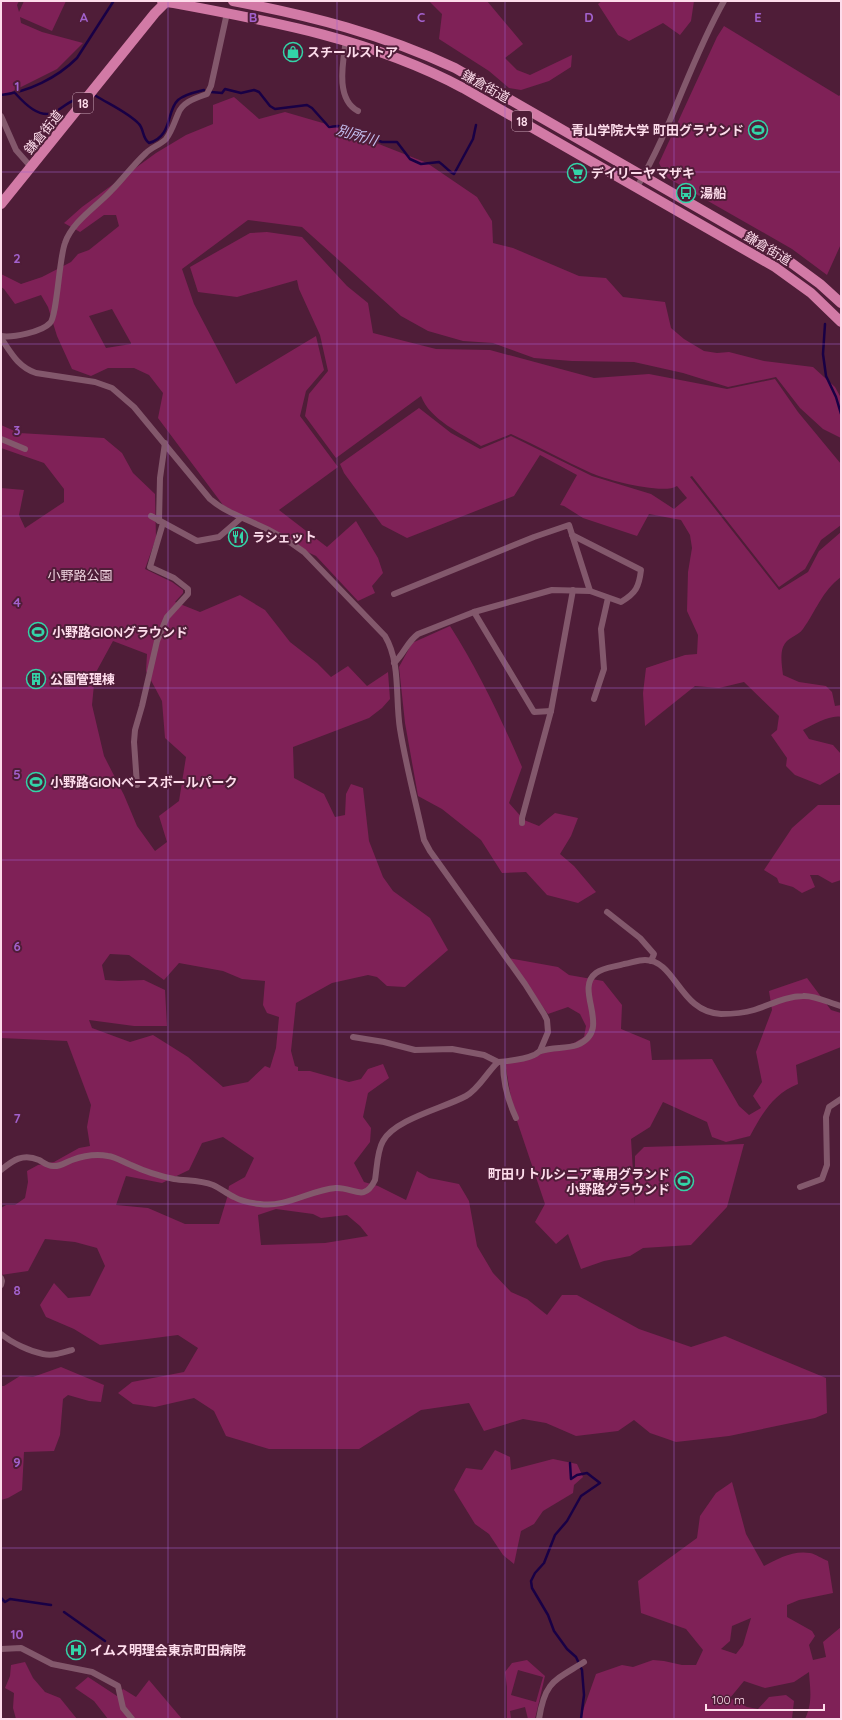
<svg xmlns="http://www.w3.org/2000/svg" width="842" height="1720" viewBox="0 0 842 1720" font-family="Quicksand,'Noto Sans JP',sans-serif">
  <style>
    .green { fill: #7f2157; fill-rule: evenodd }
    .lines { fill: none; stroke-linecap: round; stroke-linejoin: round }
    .stream { stroke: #190045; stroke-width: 2.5 }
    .street { stroke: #83586c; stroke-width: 6 }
    .primary { stroke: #d27aa6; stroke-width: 10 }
    .grid { fill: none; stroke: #a261cc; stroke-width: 1; stroke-opacity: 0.55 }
    .labels { text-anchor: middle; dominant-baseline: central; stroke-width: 4; stroke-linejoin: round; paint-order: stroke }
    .shield { fill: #4f1d38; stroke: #c9a3b5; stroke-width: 1 }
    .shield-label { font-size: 12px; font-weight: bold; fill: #fddceb }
    .poi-label { font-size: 13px; font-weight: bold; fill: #fddceb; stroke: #4f1d38; text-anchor: start }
    .street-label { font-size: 13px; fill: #fddceb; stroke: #4f1d38 }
    .park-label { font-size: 13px; fill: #efd3df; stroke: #4f1d38 }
    .water-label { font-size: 14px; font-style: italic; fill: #c5c0f1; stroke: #4f1d38 }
    .grid-label { font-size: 13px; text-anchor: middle; font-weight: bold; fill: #a261cc; stroke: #4f1d38; stroke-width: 4; stroke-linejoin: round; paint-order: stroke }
  </style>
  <rect width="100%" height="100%" fill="#4f1d38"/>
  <g class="green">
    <polygon points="1,1 19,1 17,5 19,12 24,1 66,1 52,31 20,17 21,23 42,32 83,43 57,69 1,97"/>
    <polygon points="429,1 487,1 523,44 505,58 517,70 530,75 572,55 571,67 549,81 521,90 509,88 489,71 439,39 442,14"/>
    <polygon points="602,1 694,1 691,21 680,35 663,23 629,41 618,35 598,4"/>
    <polygon points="724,26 839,96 841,94 841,244 827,275 792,249 659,173 662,169 659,163 717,37"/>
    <path d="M234 97 259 119 285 112 333 126 427 163 477 197 492 221 493 243 513 248 579 276 606 278 623 297 665 302 671 328 684 339 704 351 717 353 729 352 764 361 813 367 835 387 841 398V438L823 429 800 408 776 377 728 387 683 373 634 362 572 361 534 358 493 343 463 341 428 331 401 316 302 227 248 220 182 269 194 304 236 384 316 336 324 370 306 391 300 416 338 467 279 510 327 547 356 521 378 558 383 573 372 586 375 593 358 601 316 556 282 540 223 505 158 418 163 393 149 375 134 368H108L91 376 72 369 57 336 48 307 41 295 15 304 4 289 1 287V274L21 284 42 277 71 262 78 254 89 250 119 226 116 215H104L80 232 64 223 82 207 156 153 186 135 213 124V105ZM112 309 131 343V344L106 348 89 316Z"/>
    <path d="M267 232 302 237 347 286 368 303 373 333 436 349 490 350 594 378 649 374 727 389 775 379 798 412 841 464V525L821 540 805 569 779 587 692 476 690 477 779 590 808 572 819 551 841 532V577C822 591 816 611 803 629 797 637 787 637 783 647 780 655 782 667 783 675L799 682 826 686 832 692 835 706 841 705V717C832 714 812 725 803 730L809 739 833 745 841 754V772L820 785 795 775 786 766 787 758 771 735 777 730 779 716 744 682 719 688 695 686 645 726 643 693 646 668 685 655 697 654 698 635 687 611 688 572 692 548 690 535 681 520 649 514 637 536 583 518 564 506 560 505 577 475 540 455 514 496 407 538 382 525 344 473 340 464 419 408 451 433 480 449 511 436 592 476 651 494 674 509 687 498 677 486C664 495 607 480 591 473 564 461 538 446 511 434L481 446C461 433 430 420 421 396L336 458 305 416 309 394 328 371 320 335 299 289 297 280 237 297 198 292 190 267 250 233Z"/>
    <path d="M1 425 19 433 104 438 122 453 133 473 155 494 156 538 145 569 172 582 183 590V593L175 602 200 612 240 595 265 610 290 642 317 663 331 677 348 666 367 686 388 672 390 699 382 708 369 718 293 747 294 778 324 794 335 817 345 815 346 794 351 784 363 788 369 841 383 877 393 891 430 918 448 950 405 987 387 986 377 977 368 975 332 983 296 1003 291 1051 295 1066 298 1067V1071H310L349 1082 361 1079 368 1069 383 1064 389 1078 368 1093 363 1117 371 1128 370 1142 354 1163 364 1182 378 1186 406 1200 417 1171 429 1178 459 1184 469 1201 477 1246 493 1273 511 1292 527 1299 547 1315 562 1295H577L639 1329 691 1347 725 1336 826 1378 827 1413 815 1418 729 1436 676 1442 650 1433 634 1420 618 1431 576 1436 546 1423 523 1419 484 1431 469 1403 421 1410 359 1449H269L226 1436 214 1411 194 1398 155 1407 133 1404 118 1393 132 1382 184 1372 198 1348 178 1335 100 1345 74 1329 46 1317 40 1305 54 1283 68 1298 90 1296 105 1266 97 1248 75 1242 45 1239 28 1271 1 1275V1208L6 1205H15L25 1198 28 1182 27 1171 38 1165 54 1162 79 1148 90 1146 87 1127 91 1105 67 1041 1 1038V488L24 490 19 515 25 528 64 502V489L44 463 1 448ZM113 641 147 654 146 671 162 701 165 738 186 757 179 801 159 816 167 842 155 851 137 826 124 795 104 756 92 705 95 674ZM110 954 129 955 164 980 179 963 223 971 242 979 265 981 263 1005 267 1013 279 1017 276 1048 270 1068 265 1066 248 1082 223 1087 188 1057 153 1035 130 1042 92 1028 89 1020 134 1026H167L165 990 144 980 119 981 105 980 102 965ZM223 1137 254 1158 245 1177 229 1186 227 1198 219 1224H185L148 1208 116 1205 126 1176 162 1183 189 1170 202 1143ZM276 1209 313 1214 321 1218 347 1215 360 1226 368 1236 325 1243 261 1245 258 1215Z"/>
    <path d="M450 626C478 670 501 718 522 767L509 803 524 820 539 826 555 813 578 818 571 836 560 854 574 866 596 892 578 903 547 895 526 872 502 873 481 840 442 809 418 796 405 723 399 667 412 643Z"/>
    <polygon points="818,805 841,805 841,880 832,883 818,875 810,875 815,887 802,893 793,887 779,883 777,878 764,870 792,828"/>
    <path d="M508 958 558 967 569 975 603 981 622 1005 621 1029 650 1041 652 1060 712 1059 739 1106 749 1115 761 1108 753 1096 762 1082 756 1052 772 1010 769 991 807 978 831 1010 841 1013V1047L796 1065 798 1084C773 1094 762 1114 750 1136L726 1142 712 1137 707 1122 663 1102 650 1127 631 1139 635 1205V1156L644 1147 744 1144 727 1207 691 1245 643 1248 630 1256 604 1261 581 1269 568 1234 556 1244 535 1222 545 1204 513 1109 505 1063 574 1043 584 1037 586 1026 580 1014 568 1007 548 1014Z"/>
    <polygon points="61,1367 104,1385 101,1402 89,1401 68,1395 63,1399 60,1435 54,1451 24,1452 22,1490 8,1498 1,1500 1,1386 4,1386 20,1376 33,1377"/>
    <polygon points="495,1450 510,1457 511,1470 553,1459 577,1464 583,1477 574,1485 573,1493 543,1511 534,1524 521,1531 514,1564 503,1555 489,1534 475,1524 454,1490 466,1468 482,1470"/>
    <path d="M732 1482 746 1534 764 1566C777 1559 793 1550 810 1553 816 1554 822 1559 828 1561L833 1593 799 1600 787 1605V1617L812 1631 815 1636 809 1645 813 1660 826 1657 823 1642 841 1627V1719H805C813 1702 810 1689 809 1672L794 1682 765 1688 744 1681 730 1698 747 1707 758 1709 769 1697 786 1695 794 1701 792 1719H580L596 1674 622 1665 633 1667 653 1660 664 1661 682 1665H696L703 1650 686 1629 641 1613 638 1581 697 1538 700 1516 716 1493ZM751 1618 743 1645 736 1654 721 1649 730 1641 732 1626Z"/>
    <path d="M527 1660 545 1676 535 1719H528L525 1707 510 1711 511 1719H507V1687L505 1672 512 1663ZM518 1670 543 1677 536 1702 511 1695Z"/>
    <polygon points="25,1662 33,1678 45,1692 60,1698 77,1719 16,1719 13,1708 14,1693 5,1688 10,1676 11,1665"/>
    <polygon points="88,1677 117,1696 123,1689 136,1697 149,1680 182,1719 108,1719 94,1701 75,1688"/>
  </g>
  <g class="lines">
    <g class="stream">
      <path d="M211 92 222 93 225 89 241 93 254 90 259 92 270 106 275 109 307 105 312 108 329 127 338 126 382 142H397L410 159 421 164 439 162C445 166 449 172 454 174L473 139 476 125"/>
      <path d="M15 93C24 103 40 120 55 112 66 106 68 101 82 97"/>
      <path d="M1 95C28 92 57 78 77 58L113 2"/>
      <path d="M96 96C109 104 129 113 139 124 144 129 142 138 149 143 173 136 166 111 178 100 185 94 196 92 204 90"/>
      <polyline points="825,324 823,354 826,376 836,397 841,414"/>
      <polyline points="570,1463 571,1479 577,1475 587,1473 600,1483 581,1496 567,1521 555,1535 544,1563 535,1573 531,1581 532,1588 548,1615 554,1631 567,1649 576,1657 582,1670 584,1695 581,1719"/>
      <polyline points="1,1598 5,1602 10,1599 51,1605"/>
      <polyline points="64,1612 105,1641"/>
    </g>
    <g class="street">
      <path d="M346 40C343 62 335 99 358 111"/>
      <polyline points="1,116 16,150 31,167"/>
      <path d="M637 187C672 128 690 61 724 1"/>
      <path d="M1 336C12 338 42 332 50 323 57 317 59 258 65 243 72 222 96 207 111 191 123 179 133 165 146 153 152 147 160 145 166 139 172 131 174 123 178 114 182 102 196 98 207 94L211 86 227 13"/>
      <path d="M1 338C11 353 18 367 36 373L95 382 112 388 134 407 210 499C224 511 239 516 256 524 273 531 289 541 304 552L385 636C401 663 395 698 400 729 406 766 416 803 424 840L430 851 525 984 544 1014 547 1020 548 1032 540 1051"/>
      <polyline points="1,439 25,449"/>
      <polyline points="151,516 197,541 219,537 241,518"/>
      <polyline points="159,521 160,478 165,443"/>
      <polyline points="394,594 534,537 569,525 590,591"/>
      <polyline points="474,612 534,712 551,711"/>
      <path d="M394 663C404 654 407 642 418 634L474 612 552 590 590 591 621 602C636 593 639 587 641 570L572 535"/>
      <polyline points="594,699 604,669 601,629 608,598"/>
      <polyline points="137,785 134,742 135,730 142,706 157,641 167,617 188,594 188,589 174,578 150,567 163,523"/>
      <polyline points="522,823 522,818 551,711 573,590"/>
      <polyline points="607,912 640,938 654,954 651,961"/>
      <polyline points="353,1037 384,1042 415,1050 452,1049 484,1055 498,1062"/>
      <path d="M503 1062C503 1082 508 1101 516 1118"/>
      <path d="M1 1170C13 1160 23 1153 39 1160 43 1162 47 1166 53 1166 60 1167 66 1162 72 1160 83 1156 97 1154 108 1156 116 1157 123 1162 131 1165 144 1171 159 1176 174 1179 187 1181 200 1180 213 1185 220 1188 226 1193 234 1197 241 1201 251 1203 260 1204 286 1208 310 1190 336 1188 353 1187 364 1203 375 1180 377 1168 377 1151 383 1141 395 1119 444 1108 466 1096 479 1089 487 1072 498 1062 510 1061 523 1060 534 1055 537 1054 539 1051 541 1051 553 1047 566 1049 577 1045 614 1030 573 990 596 973 604 967 615 967 624 964 631 963 638 960 645 960 676 960 679 1012 721 1014 731 1014 744 1013 754 1010 770 1005 786 996 803 996 815 995 829 1003 841 1006"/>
      <polyline points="800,1187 822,1179 827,1165 826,1117 829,1107 841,1099"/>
      <polyline points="1,1278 2,1281 1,1285"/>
      <path d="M1 1334C12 1343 29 1351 43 1354 53 1356 62 1353 72 1350"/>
      <polyline points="1,1649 21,1648 52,1664 92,1672 118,1686 123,1708 132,1719"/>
      <path d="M539 1719C545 1681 554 1681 584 1662"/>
    </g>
    <g class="primary">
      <path d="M162 1C265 20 370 38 463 88L775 267 811 293 841 322"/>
      <path d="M233 1C312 16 382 34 455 68L782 256 820 284 841 303"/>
      <polyline points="1,204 155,13 167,1"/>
    </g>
  </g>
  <path class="grid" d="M168 1V1719M337 1V1719M505 1V1719M674 1V1719M1 172H841M1 344H841M1 516H841M1 688H841M1 860H841M1 1032H841M1 1204H841M1 1376H841M1 1548H841"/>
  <defs>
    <g id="shop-ring" transform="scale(1)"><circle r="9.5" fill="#4f1d38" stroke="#33d4a8" stroke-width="1.5"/><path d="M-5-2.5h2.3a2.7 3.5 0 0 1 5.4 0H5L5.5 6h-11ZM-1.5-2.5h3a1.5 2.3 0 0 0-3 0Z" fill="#33d4a8"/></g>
    <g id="stadium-ring" transform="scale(1)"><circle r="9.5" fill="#4f1d38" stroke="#33d4a8" stroke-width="1.5"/><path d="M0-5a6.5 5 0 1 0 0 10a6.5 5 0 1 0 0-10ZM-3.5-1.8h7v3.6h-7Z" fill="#33d4a8"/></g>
    <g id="supermarket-ring" transform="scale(1)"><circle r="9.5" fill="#4f1d38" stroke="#33d4a8" stroke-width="1.5"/><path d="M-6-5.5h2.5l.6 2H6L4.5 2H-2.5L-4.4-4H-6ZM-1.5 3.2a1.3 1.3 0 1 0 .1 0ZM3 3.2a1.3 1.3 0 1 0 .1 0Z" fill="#33d4a8"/></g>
    <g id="bus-ring" transform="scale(1)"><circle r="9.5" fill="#4f1d38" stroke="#33d4a8" stroke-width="1.5"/><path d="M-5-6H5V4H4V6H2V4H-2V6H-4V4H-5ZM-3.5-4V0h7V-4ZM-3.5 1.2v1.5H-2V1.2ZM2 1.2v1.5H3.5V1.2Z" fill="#33d4a8"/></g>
    <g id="restaurant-ring" transform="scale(1)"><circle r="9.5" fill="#4f1d38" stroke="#33d4a8" stroke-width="1.5"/><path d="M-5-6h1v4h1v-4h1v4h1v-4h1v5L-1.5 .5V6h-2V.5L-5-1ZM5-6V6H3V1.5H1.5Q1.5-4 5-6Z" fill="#33d4a8"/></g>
    <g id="building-ring" transform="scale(1)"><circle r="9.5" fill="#4f1d38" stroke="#33d4a8" stroke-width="1.5"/><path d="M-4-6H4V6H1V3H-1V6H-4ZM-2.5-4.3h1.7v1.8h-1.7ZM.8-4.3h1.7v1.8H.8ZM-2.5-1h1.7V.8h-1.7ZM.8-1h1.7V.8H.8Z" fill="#33d4a8"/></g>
    <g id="hospital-ring" transform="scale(1)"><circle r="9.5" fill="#4f1d38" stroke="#33d4a8" stroke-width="1.5"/><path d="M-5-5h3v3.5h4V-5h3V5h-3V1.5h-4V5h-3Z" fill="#33d4a8"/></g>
  </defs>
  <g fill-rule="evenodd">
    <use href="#shop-ring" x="293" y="52"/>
    <use href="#stadium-ring" x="758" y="130"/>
    <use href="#supermarket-ring" x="577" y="173"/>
    <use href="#bus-ring" x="686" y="193"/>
    <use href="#restaurant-ring" x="238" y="537"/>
    <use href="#stadium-ring" x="38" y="632"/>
    <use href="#building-ring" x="36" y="679"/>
    <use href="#stadium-ring" x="36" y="782"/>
    <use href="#stadium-ring" x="684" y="1181"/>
    <use href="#hospital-ring" x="76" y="1650"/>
  </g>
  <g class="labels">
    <g class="shield">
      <rect x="73" y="93" width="20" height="20" rx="3"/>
      <rect x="512" y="111" width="20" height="20" rx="3"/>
    </g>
    <g class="shield-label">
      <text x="83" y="103">18</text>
      <text x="522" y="121">18</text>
    </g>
    <g class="poi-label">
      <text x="307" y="52">スチールストア</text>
      <text x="744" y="130" text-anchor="end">青山学院大学 町田グラウンド</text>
      <text x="591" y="173">デイリーヤマザキ</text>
      <text x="700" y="193">湯船</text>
      <text x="252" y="537">ラシェット</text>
      <text x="52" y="632">小野路GIONグラウンド</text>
      <text x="50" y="679">公園管理棟</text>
      <text x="50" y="782">小野路GIONベースボールパーク</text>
      <text x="670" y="1174" text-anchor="end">町田リトルシニア専用グランド<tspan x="670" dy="15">小野路グラウンド</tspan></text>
      <text x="90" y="1650">イムス明理会東京町田病院</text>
    </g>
    <g class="street-label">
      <text transform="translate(486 86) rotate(29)">鎌倉街道</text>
      <text transform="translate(43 132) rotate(-51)">鎌倉街道</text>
      <text transform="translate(768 248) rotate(31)">鎌倉街道</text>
    </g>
    <g class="park-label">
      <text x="80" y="575">小野路公園</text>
    </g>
    <g class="water-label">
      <text transform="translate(357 135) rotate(16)">別所川</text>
    </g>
  </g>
  <g class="grid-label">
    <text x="84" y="22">A</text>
    <text x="253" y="22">B</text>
    <text x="421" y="22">C</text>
    <text x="589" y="22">D</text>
    <text x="758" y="22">E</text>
    <text x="17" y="91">1</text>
    <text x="17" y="263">2</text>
    <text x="17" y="435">3</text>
    <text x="17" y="607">4</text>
    <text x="17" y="779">5</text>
    <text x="17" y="951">6</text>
    <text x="17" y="1123">7</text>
    <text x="17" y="1295">8</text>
    <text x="17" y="1467">9</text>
    <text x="17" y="1639">10</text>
  </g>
  <rect width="842" height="1720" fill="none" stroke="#fddceb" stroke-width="4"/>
  <path d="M706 1704v6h118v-6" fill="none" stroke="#fddceb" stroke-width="2"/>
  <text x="712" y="1704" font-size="12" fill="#fddceb" stroke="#4f1d38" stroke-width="3" paint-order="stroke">100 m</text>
</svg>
